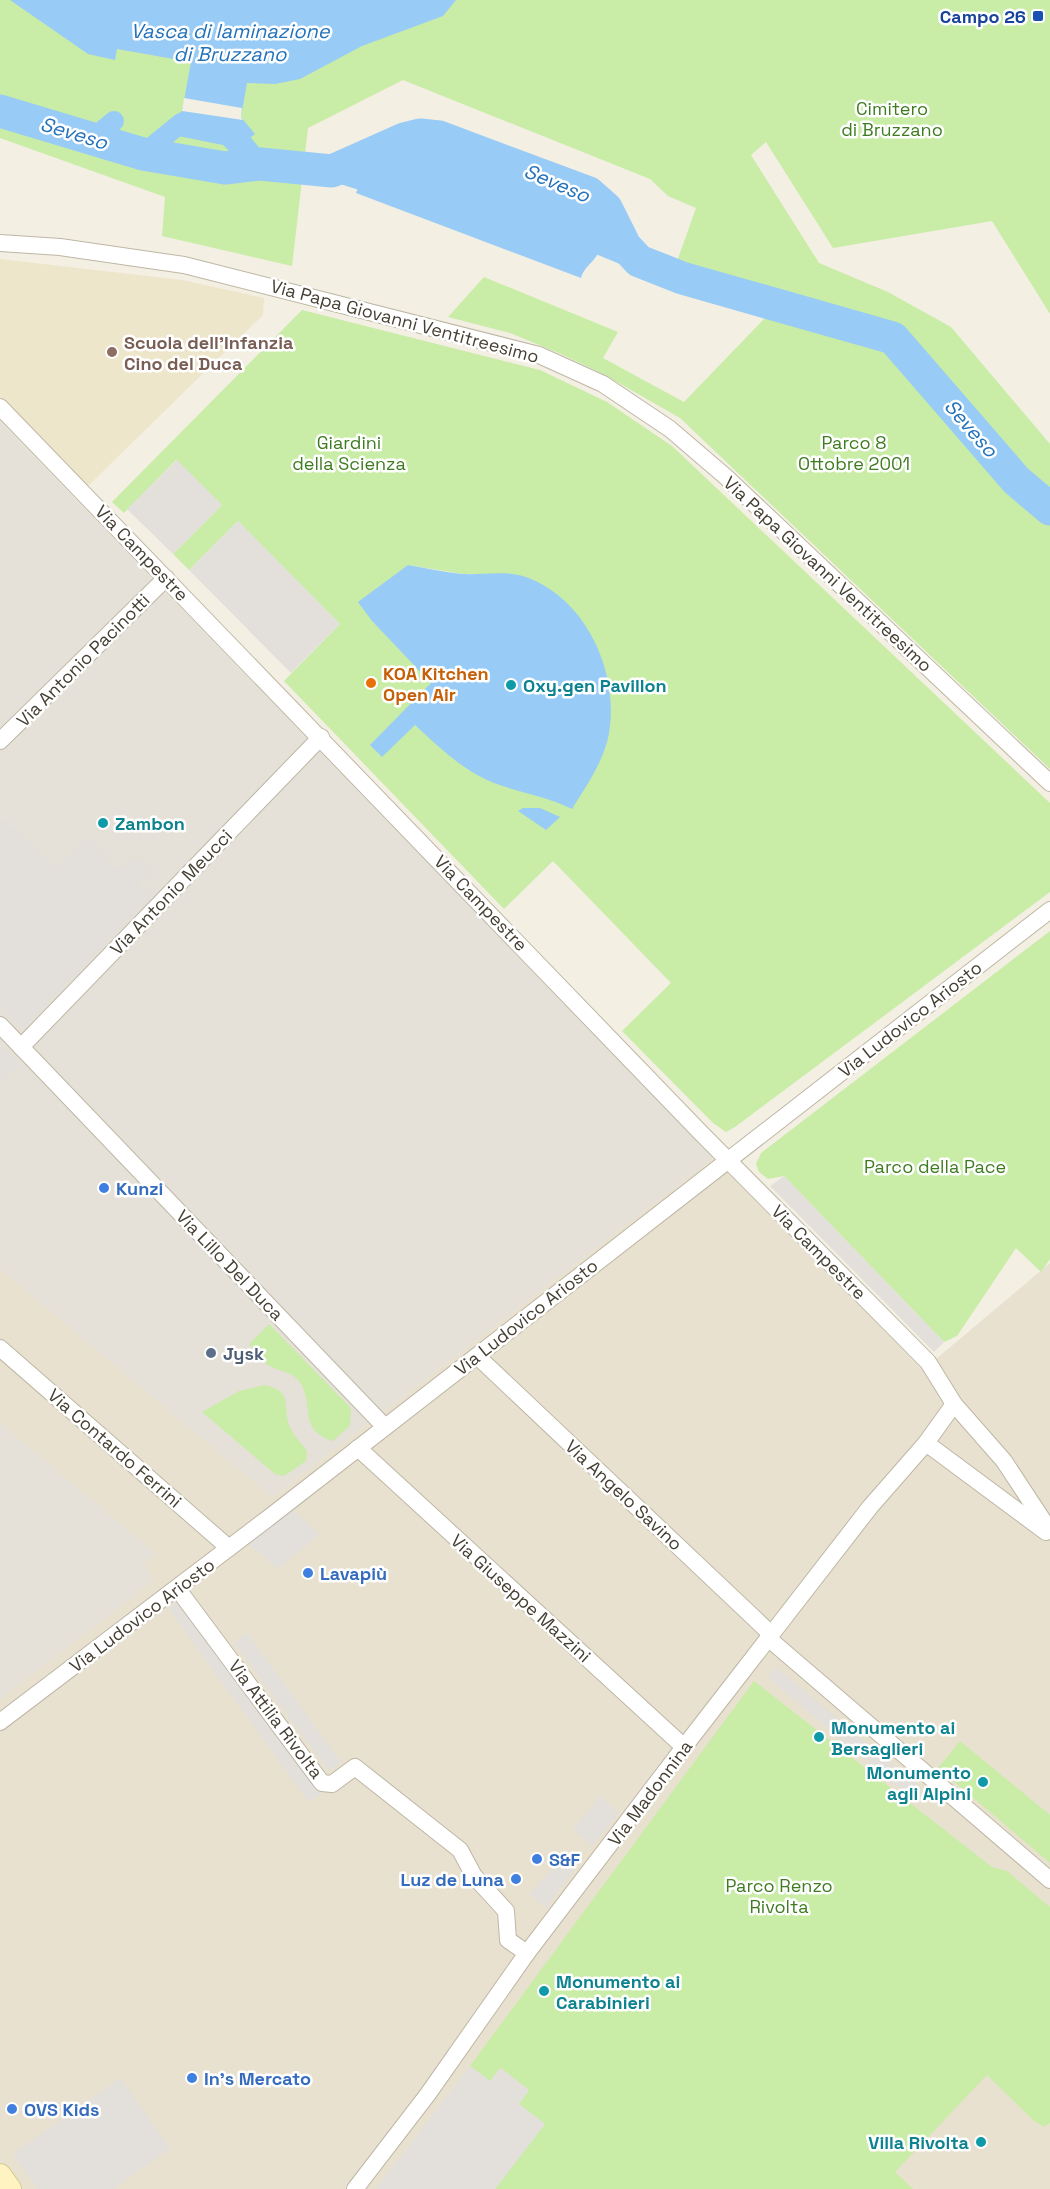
<svg xmlns="http://www.w3.org/2000/svg" width="1050" height="2189" viewBox="0 0 1050 2189" font-family="'Space Grotesk',sans-serif">
  <style>
    .residential { fill: #e8e1d0 }
    .industrial { fill: #e5e0d8 }
    .education { fill: #eee6cb }
    .green { fill: #c9eca7; fill-rule: evenodd }
    .parking { fill: #e3e0dc }
    .water { fill: #98cbf6 }
    .pier { fill: #f3efe3 }
    .lines { fill: none; stroke-linecap: round; stroke-linejoin: round }
    .canal { stroke: #98cbf6; stroke-width: 20 }
    .river { stroke: #98cbf6; stroke-width: 33 }
    .street-casing { stroke: #bfb7a5; stroke-width: 18 }
    .secondary-casing { stroke: #d7c88e; stroke-width: 24 }
    .street { stroke: #fff; stroke-width: 16 }
    .secondary { stroke: #fff3c1; stroke-width: 22 }
    .transit-dot { fill: #1a4fb4; stroke: #fff; stroke-width: 2 }
    .education-dot { fill: #8d6e63; stroke: #fff; stroke-width: 2 }
    .food-dot { fill: #e8710a; stroke: #fff; stroke-width: 2 }
    .culture-dot { fill: #0f9aa8; stroke: #fff; stroke-width: 2 }
    .shop-dot { fill: #3f7fe0; stroke: #fff; stroke-width: 2 }
    .service-dot { fill: #5c6f8a; stroke: #fff; stroke-width: 2 }
    .labels { text-anchor: middle; dominant-baseline: central; stroke-width: 5; stroke-linejoin: round; paint-order: stroke }
    .transit-label { font-size: 18px; font-weight: bold; fill: #164399; stroke: #fff; text-anchor: end }
    .park-label { font-size: 18px; fill: #3f7c21; stroke: #fff }
    .street-label { font-size: 18px; fill: #453f33; stroke: #fff }
    .education-label { font-size: 18px; font-weight: bold; fill: #785e54; stroke: #fff; text-anchor: start }
    .food-label { font-size: 18px; font-weight: bold; fill: #c56008; stroke: #fff; text-anchor: start }
    .culture-label { font-size: 18px; font-weight: bold; fill: #0d838f; stroke: #fff; text-anchor: start }
    .shop-label { font-size: 18px; font-weight: bold; fill: #366cbe; stroke: #fff; text-anchor: start }
    .service-label { font-size: 18px; font-weight: bold; fill: #4e5e75; stroke: #fff; text-anchor: start }
    .water-label { font-size: 20px; font-style: italic; fill: #2372ba; stroke: #fff }
  </style>
  <rect width="100%" height="100%" fill="#f3efe3"/>
  <polygon class="residential" points="713,1158 923,1370 1050,1263 1050,2189 0,2189 0,1699 154,1580 143,1565 156,1554 0,1423 0,1269 272,1497"/>
  <g class="industrial">
    <polygon points="0,421 713,1158 272,1497 0,1269"/>
    <polygon points="0,1423 156,1554 143,1565 154,1580 0,1699"/>
  </g>
  <polygon class="education" points="0,259 182,280 264,298 263,315 87,487 0,397"/>
  <g class="green">
    <polygon points="0,0 1050,0 1050,314 992,221 833,248 766,142 751,155 819,263 888,292 951,327 1050,444 1050,769 680,418 603,374 561,354 510,333 448,317 484,277 618,332 603,358 684,402 766,317 669,284 696,208 668,196 650,179 403,80 308,128 292,266 162,236 165,197 0,138"/>
    <path d="M302 310 540 370 607 402 672 446 1050 803V892L735 1127 726 1132 713 1123 622 1031 671 983 553 861 504 909 284 681 340 624 238 521 189 570 173 554 222 505 176 460 124 513 112 502ZM408 565 463 574H497L552 800 526 792 467 769 415 725 432 683 372 621Z"/>
    <polygon points="1050,931 1050,1259 1041,1272 1016,1248 957,1336 944,1342 784,1176 768,1179 759,1172 756,1164 761,1153"/>
    <path d="M269 1324 351 1408 350 1426 333 1441C298 1430 314 1406 301 1384 293 1371 280 1372 268 1365 260 1360 255 1351 249 1344Z"/>
    <path d="M265 1385C291 1391 284 1402 288 1422 291 1433 300 1442 307 1451L306 1461 284 1476 275 1474 202 1412 239 1391Z"/>
    <polygon points="754,1681 992,1867 1007,1871 1050,1907 1050,2123 1044,2127 1034,2121 987,2075 895,2172 913,2189 495,2189 545,2124 519,2104 529,2090 501,2068 490,2082 470,2066"/>
    <polygon points="960,1741 1050,1815 1050,1863 938,1768"/>
  </g>
  <g class="parking">
    <polygon points="177,460 222,505 173,554 127,509"/>
    <polygon points="238,521 340,624 291,673 189,570"/>
    <polygon points="0,820 17,829 54,869 86,839 118,871 134,856 151,872 139,884 151,897 23,1028 0,1005"/>
    <polygon points="0,1045 19,1064 0,1085"/>
    <polygon points="784,1176 944,1342 934,1352 770,1186"/>
    <polygon points="292,1509 320,1534 278,1569 248,1544"/>
    <polygon points="179,1599 321,1794 309,1802 168,1608"/>
    <polygon points="247,1633 341,1762 329,1771 234,1643"/>
    <polygon points="776,1667 925,1792 916,1802 767,1677"/>
    <polygon points="600,1796 619,1813 592,1846 573,1829"/>
    <polygon points="562,1859 574,1870 546,1908 529,1894"/>
    <polygon points="470,2066 490,2081 500,2068 529,2090 519,2104 545,2124 495,2189 376,2189"/>
    <polygon points="120,2078 170,2148 113,2189 38,2189 13,2154"/>
  </g>
  <g class="water">
    <polygon points="10,0 456,0 443,16 362,46 300,79 275,84 247,83 241,117 255,134 231,153 223,145 178,136 167,124 182,111 191,62 117,49 115,60 88,54"/>
    <path d="M427 147 447 151 585 205C605 220 610 236 595 258 589 266 584 268 581 278L356 193 365 171 408 150Z"/>
    <path d="M408 565C426 568 444 572 462 574 483 575 506 570 526 577 584 598 617 667 610 726 607 757 588 783 572 809 548 797 522 793 497 784 464 772 440 748 415 725L382 757 370 745 431 683 372 621 358 602Z"/>
    <polygon points="523,808 540,808 560,817 546,830 518,811"/>
  </g>
  <polygon class="pier" points="184,98 242,108 241,117 243,120 182,111"/>
  <g class="lines">
    <g class="canal">
      <polyline points="224,130 232,131 260,164"/>
      <polyline points="91,140 114,121"/>
      <polyline points="143,154 181,123 195,125"/>
      <polyline points="332,171 386,188"/>
      <polyline points="574,238 600,245 639,261"/>
    </g>
    <polyline class="river" points="0,111 143,154 225,168 260,164 332,171 404,139 420,135 439,137 589,193 606,208 625,246 639,261 682,278 893,338 1016,480 1050,509"/>
    <g class="street-casing">
      <g id="street">
        <polyline points="0,243 60,247 184,265 539,355 603,384 670,429 726,477 1050,783"/>
        <polyline points="0,407 701,1133 928,1362 954,1404 1004,1461 1050,1531"/>
        <polyline points="0,741 166,578"/>
        <polyline points="0,1025 385,1427"/>
        <polyline points="21,1047 321,737"/>
        <polyline points="0,1348 229,1548"/>
        <polyline points="477,1356 771,1634"/>
        <polyline points="926,1443 1046,1532"/>
        <polyline points="358,1448 684,1747"/>
        <polyline points="177,1588 322,1783 332,1784 355,1767 460,1850 474,1876 506,1911 508,1940 527,1953"/>
        <polyline points="768,1638 1050,1880"/>
        <polyline points="0,1722 271,1516 1050,910"/>
        <polyline points="355,2189 428,2094 527,1953 684,1747 870,1507 926,1443 954,1404"/>
      </g>
    </g>
    <g class="secondary-casing">
      <polyline id="secondary" points="0,2175 10,2189"/>
    </g>
    <use href="#street" class="street"/>
    <use href="#secondary" class="secondary"/>
  </g>
  <rect class="transit-dot" x="1032" y="10" width="12" height="12" rx="3"/>
  <circle class="education-dot" cx="112" cy="352" r="6"/>
  <circle class="food-dot" cx="371" cy="683" r="6"/>
  <g class="culture-dot">
    <circle cx="511" cy="685" r="6"/>
    <circle cx="103" cy="823" r="6"/>
    <circle cx="819" cy="1737" r="6"/>
    <circle cx="983" cy="1782" r="6"/>
    <circle cx="544" cy="1991" r="6"/>
    <circle cx="981" cy="2142" r="6"/>
  </g>
  <g class="shop-dot">
    <circle cx="104" cy="1188" r="6"/>
    <circle cx="308" cy="1573" r="6"/>
    <circle cx="537" cy="1859" r="6"/>
    <circle cx="516" cy="1879" r="6"/>
    <circle cx="192" cy="2078" r="6"/>
    <circle cx="12" cy="2109" r="6"/>
  </g>
  <circle class="service-dot" cx="211" cy="1353" r="6"/>
  <g class="labels">
    <g class="transit-label">
      <text x="1026" y="16">Campo 26</text>
    </g>
    <g class="park-label">
      <text x="892" y="108">Cimitero<tspan x="892" dy="21">di Bruzzano</tspan></text>
      <text x="349" y="442">Giardini<tspan x="349" dy="21">della Scienza</tspan></text>
      <text x="854" y="442">Parco 8<tspan x="854" dy="21">Ottobre 2001</tspan></text>
      <text x="935" y="1166">Parco della Pace</text>
      <text x="779" y="1885">Parco Renzo<tspan x="779" dy="21">Rivolta</tspan></text>
    </g>
    <g class="street-label">
      <text transform="translate(405 321) rotate(15)">Via Papa Giovanni Ventitreesimo</text>
      <text transform="translate(142 553) rotate(46)">Via Campestre</text>
      <text transform="translate(828 574) rotate(43)">Via Papa Giovanni Ventitreesimo</text>
      <text transform="translate(83 660) rotate(-45)">Via Antonio Pacinotti</text>
      <text transform="translate(171 892) rotate(-46)">Via Antonio Meucci</text>
      <text transform="translate(481 903) rotate(46)">Via Campestre</text>
      <text transform="translate(910 1019) rotate(-38)">Via Ludovico Ariosto</text>
      <text transform="translate(819 1252) rotate(45)">Via Campestre</text>
      <text transform="translate(230 1265) rotate(46)">Via Lillo Del Duca</text>
      <text transform="translate(526 1317) rotate(-38)">Via Ludovico Ariosto</text>
      <text transform="translate(115 1448) rotate(41)">Via Contardo Ferrini</text>
      <text transform="translate(624 1495) rotate(43)">Via Angelo Savino</text>
      <text transform="translate(521 1598) rotate(42)">Via Giuseppe Mazzini</text>
      <text transform="translate(142 1615) rotate(-37)">Via Ludovico Ariosto</text>
      <text transform="translate(276 1719) rotate(53)">Via Attilia Rivolta</text>
      <text transform="translate(650 1793) rotate(-53)">Via Madonnina</text>
    </g>
    <g class="education-label">
      <text x="124" y="342">Scuola dell'Infanzia<tspan x="124" dy="21">Cino del Duca</tspan></text>
    </g>
    <g class="food-label">
      <text x="383" y="673">KOA Kitchen<tspan x="383" dy="21">Open Air</tspan></text>
    </g>
    <g class="culture-label">
      <text x="523" y="685">Oxy.gen Pavillon</text>
      <text x="115" y="823">Zambon</text>
      <text x="831" y="1727">Monumento ai<tspan x="831" dy="21">Bersaglieri</tspan></text>
      <text x="971" y="1772" text-anchor="end">Monumento<tspan x="971" dy="21">agli Alpini</tspan></text>
      <text x="556" y="1981">Monumento ai<tspan x="556" dy="21">Carabinieri</tspan></text>
      <text x="969" y="2142" text-anchor="end">Villa Rivolta</text>
    </g>
    <g class="shop-label">
      <text x="116" y="1188">Kunzi</text>
      <text x="320" y="1573">Lavapiù</text>
      <text x="549" y="1859">S&amp;F</text>
      <text x="504" y="1879" text-anchor="end">Luz de Luna</text>
      <text x="204" y="2078">In's Mercato</text>
      <text x="24" y="2109">OVS Kids</text>
    </g>
    <g class="service-label">
      <text x="223" y="1353">Jysk</text>
    </g>
    <g class="water-label">
      <text x="230" y="31">Vasca di laminazione<tspan x="230" dy="23">di Bruzzano</tspan></text>
      <text transform="translate(74 133) rotate(17)">Seveso</text>
      <text transform="translate(557 183) rotate(23)">Seveso</text>
      <text transform="translate(971 428) rotate(49)">Seveso</text>
    </g>
  </g>
</svg>
